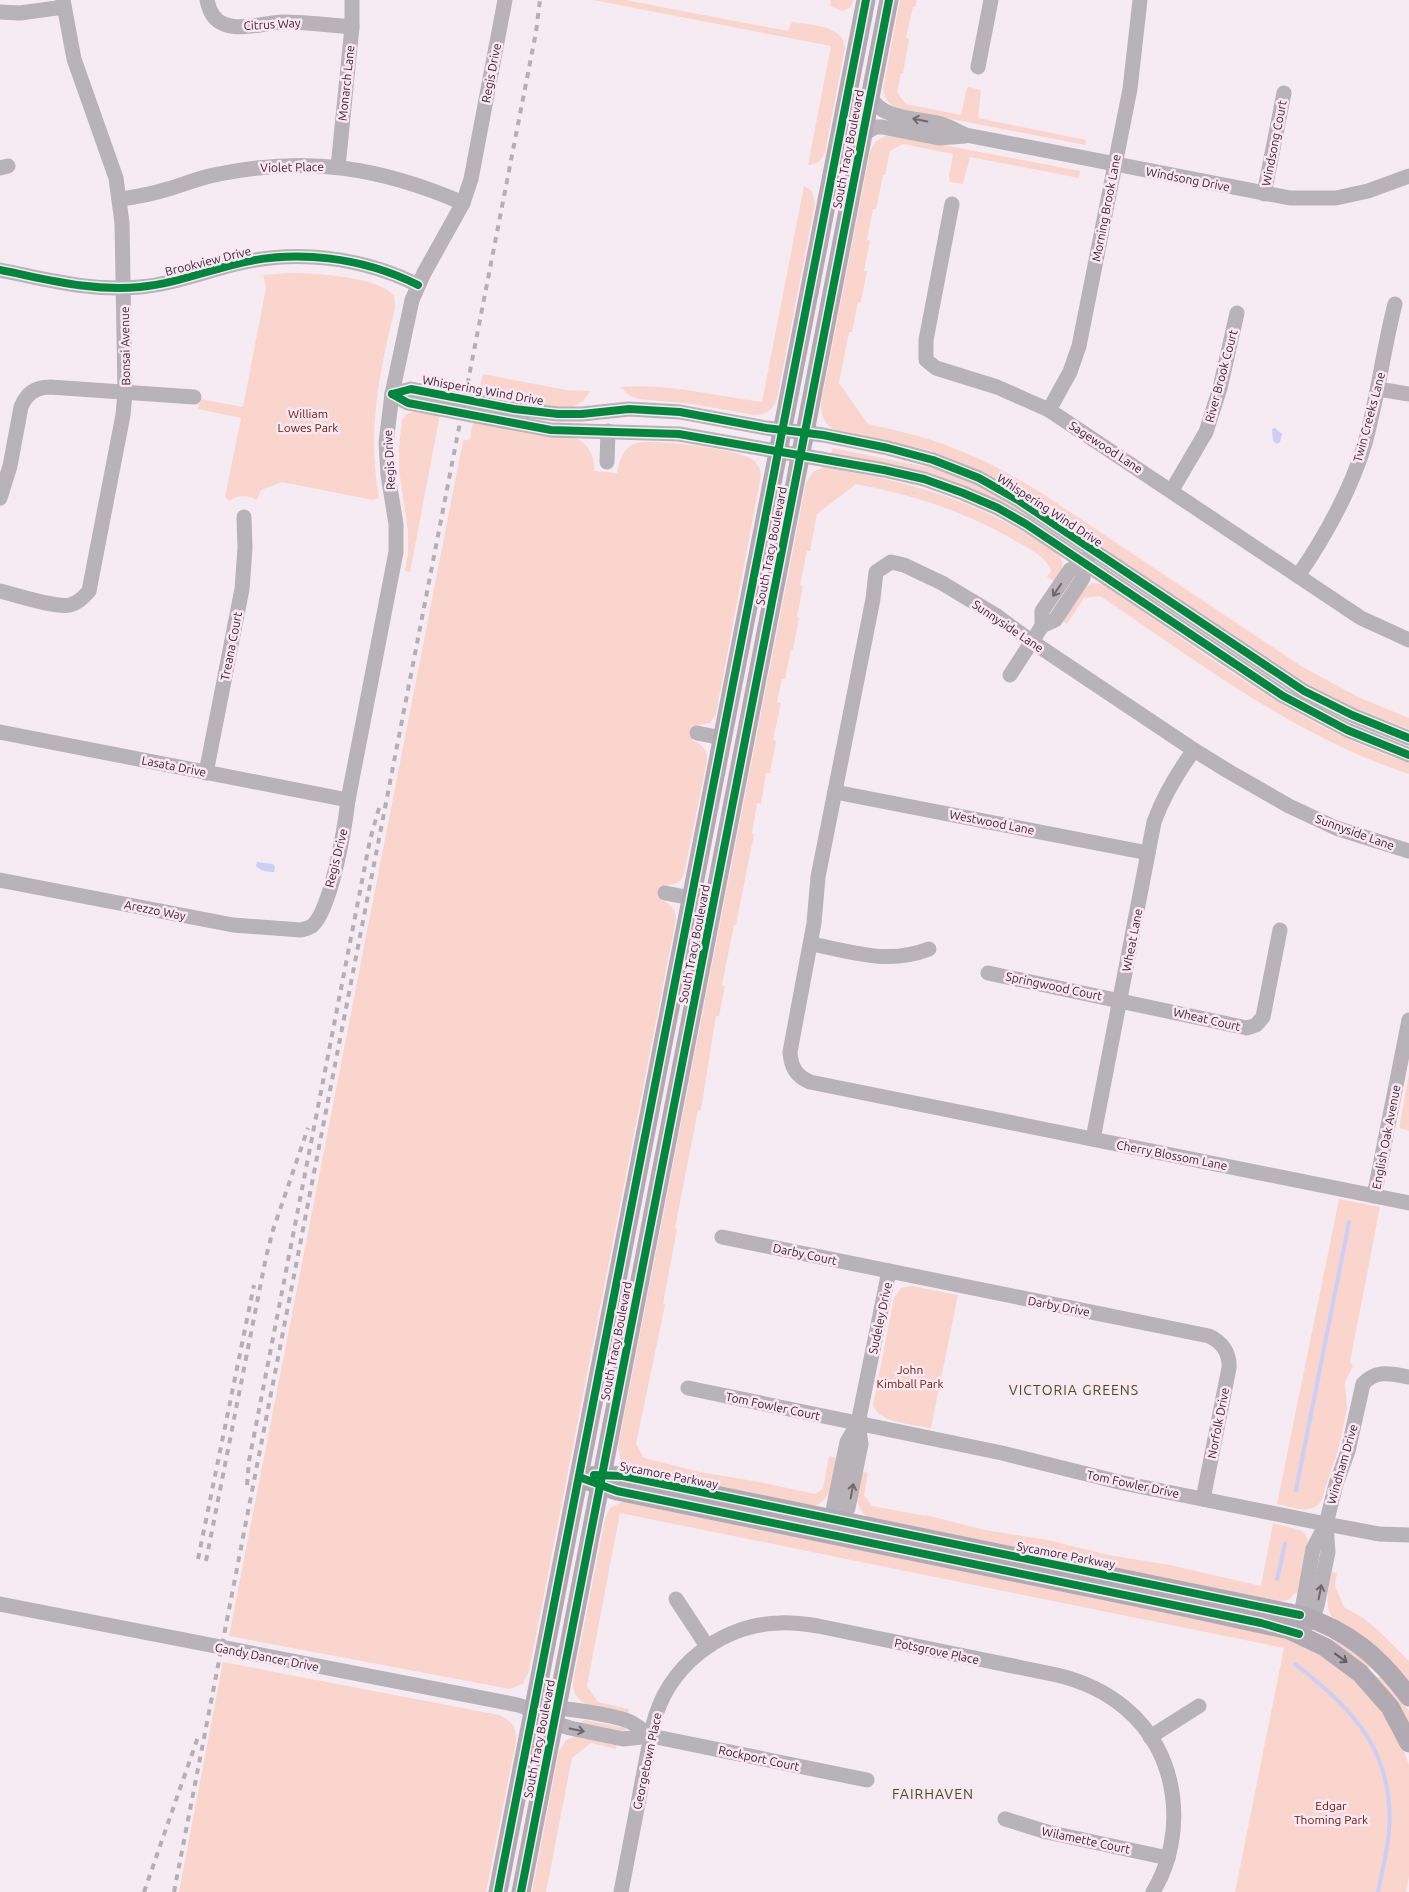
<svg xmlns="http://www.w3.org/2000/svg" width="1409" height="1892" viewBox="0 0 1409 1892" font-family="Ubuntu,sans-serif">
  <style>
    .green { fill: #fad5ce }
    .water { fill: #cccef5 }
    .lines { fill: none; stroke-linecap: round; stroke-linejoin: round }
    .stream { stroke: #cccef5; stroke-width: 4 }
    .minor { stroke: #b8b2b9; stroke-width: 15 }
    .major { stroke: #b1aab3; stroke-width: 19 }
    .rail { stroke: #b5afb4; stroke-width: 4; stroke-dasharray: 6 6; stroke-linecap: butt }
    .cycleway-casing { stroke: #fce6f4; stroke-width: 11 }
    .cycleway { stroke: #00873e; stroke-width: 8 }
    .oneway { stroke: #70666e }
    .oneway2 { stroke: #675c64 }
    .labels { text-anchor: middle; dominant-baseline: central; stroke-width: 5; stroke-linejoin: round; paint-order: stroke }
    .street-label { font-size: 12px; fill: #352830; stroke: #fce6f4 }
    .park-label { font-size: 12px; fill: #632002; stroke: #fce6f4 }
    .neighbourhood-label { font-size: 14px; letter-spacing: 1px; fill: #365614; stroke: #fce6f4 }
  </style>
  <rect width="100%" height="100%" fill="#f7ebf3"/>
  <g class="green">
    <path d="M593 0H625L788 31 792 22C810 25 844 25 845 48L825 152C822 160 817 165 808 165L831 46Z"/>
    <polygon points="831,0 854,0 850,8 842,11 830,6"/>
    <path d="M900 0H917L915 7H913L906 38 909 39 903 73H901L897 93 906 104 961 115 966 91 968 87 981 90 978 118 1086 140 1085 145 900 109C890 106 885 100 883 89Z"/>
    <path d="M892 135 1080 171 1079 178 970 157 963 184 950 182 949 176 953 154 903 144 890 151 885 175H883L876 209H873L867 240 870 241 864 271H867L861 302H858L852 332H849L839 383 868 424C899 431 931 438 961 451 989 462 1015 477 1040 492L1301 666 1360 698 1409 718V729L1350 706 1308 684 1006 483 983 472 928 450 836 430C824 425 821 416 821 404L870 152C874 141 881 136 892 135Z"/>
    <path d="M804 186 812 191 815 203 777 399C773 410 765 415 754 415L693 404 639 399 630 396 620 387C668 383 715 396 762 402Z"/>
    <path d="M288 273C311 273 380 276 394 296L395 308C379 374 367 430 379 498L373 500 282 482 261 490 257 500C247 495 238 495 229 501L225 497 241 418 198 409 200 399 243 407 266 288 263 275Z"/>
    <polygon points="483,374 566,390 591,391 583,401 571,408 534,406 478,395"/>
    <polygon points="415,411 440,415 410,572 405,571 408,553 408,531 399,470 399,447 402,420 407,414"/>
    <path d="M473 422 578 439C590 446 595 458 594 471L617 473C619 462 622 450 633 444 648 437 732 449 748 457 756 461 760 466 761 475L716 714 710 723 695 726 692 740C702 745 707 748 707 760L684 874C680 885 673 884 664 886L661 899C670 905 676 908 676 919L529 1671 523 1684 510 1689 229 1636 463 441 470 439Z"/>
    <polygon points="833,448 926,467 936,467 988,487 1063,541 1034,525 831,453"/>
    <path d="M824 467C904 481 970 497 1039 542 1046 547 1059 552 1062 561 1064 569 1059 576 1055 582L1047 577 1051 571C1046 557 1033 551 1021 544 969 513 915 495 856 484L817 514 810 551H807L800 585 803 586 797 617H799L793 650H791L785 679H782L777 702 781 703 773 740 776 741 770 773H766L761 804 757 803 752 834H754L736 925H734L722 985 725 986 719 1016H716L701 1110H698L675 1228 677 1229 663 1304 665 1305 636 1444 644 1458 700 1472 760 1482 815 1494 823 1489 829 1456 837 1458C833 1476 833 1502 811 1507L630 1469 621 1460 618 1447 806 483 813 472Z"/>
    <path d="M1092 583 1101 584 1107 587C1203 652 1297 727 1409 763V774C1294 736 1200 663 1100 596L1084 598 1067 624 1062 621 1085 587Z"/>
    <polygon points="1409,1074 1409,1131 1399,1128"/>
    <path d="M1339 1199 1380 1207 1350 1362 1353 1366 1345 1382 1347 1408 1339 1447 1321 1501C1311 1516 1291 1507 1277 1504Z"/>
    <path d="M912 1286 958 1295 931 1428C913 1424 880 1424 873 1405L894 1298 901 1288Z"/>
    <polygon points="618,1316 622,1326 619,1352 614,1351 614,1334"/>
    <path d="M862 1471 868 1473 864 1495 872 1506 926 1516V1515L985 1530 1048 1540 1109 1555 1170 1565 1261 1586 1273 1523 1300 1530 1306 1535 1308 1542 1300 1586 1298 1591 1288 1600 1278 1602 868 1517C851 1506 859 1488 862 1471Z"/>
    <path d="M624 1501 1278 1635 1299 1643 1333 1661 1372 1696 1401 1743 1409 1765V1876L1406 1892H1235L1284 1648 620 1513 587 1686 598 1702 629 1709 628 1714C607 1709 572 1710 573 1682L605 1519 610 1508Z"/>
    <path d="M1332 1572 1337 1573 1335 1586 1344 1607 1363 1618 1378 1630 1409 1661V1685L1331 1616C1324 1601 1329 1587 1332 1572Z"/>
    <polygon points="1331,1635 1375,1668 1363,1667 1329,1637"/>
    <path d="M223 1662 499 1715C511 1720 517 1727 516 1741L486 1892H179Z"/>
    <polygon points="1374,1677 1384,1677 1409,1711 1409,1726"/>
    <polygon points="585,1720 625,1728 628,1733 580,1723"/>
    <polygon points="577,1735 617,1742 616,1749 591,1743 572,1758 546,1892 532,1892 559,1751 566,1740"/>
  </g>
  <g class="water">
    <polygon points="1275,428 1282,434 1280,442 1277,444 1273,441 1272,429"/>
    <path d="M257 862 273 864 275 867 274 872C269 872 259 871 256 866Z"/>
  </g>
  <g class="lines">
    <g class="stream">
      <polyline points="1296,1490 1349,1222"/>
      <polyline points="1277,1579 1285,1544"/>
      <path d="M1295 1664C1354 1709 1395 1753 1389 1832 1387 1852 1382 1872 1378 1892"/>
    </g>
    <g class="minor">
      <path d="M207 0C209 10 213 20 224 24 241 31 264 23 282 22 305 22 328 25 352 27"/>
      <polyline points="0,12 20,13 64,7"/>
      <polyline points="978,67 991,0"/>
      <path d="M870 96C882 121 917 117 941 124 949 126 958 132 966 135L1290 198H1336L1368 191 1409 176"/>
      <polyline points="862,135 875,127 882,127 939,138 965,136"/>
      <polyline points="338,167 352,27 352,0"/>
      <polyline points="0,168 8,166"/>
      <polyline points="1264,194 1284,93"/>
      <path d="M120 199C136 197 152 194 168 189 185 184 201 177 219 174 308 156 380 167 463 203"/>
      <polyline points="952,204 926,340 926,360 936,368 997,387 1049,410 1361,618 1409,640"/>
      <path d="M0 270C46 279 92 292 140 287 173 284 203 272 236 264 296 249 362 257 418 285"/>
      <polyline points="1378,389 1409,394"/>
      <polyline points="392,394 411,389 514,409 558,414 582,414 629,409 680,412 766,428 823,435 888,448 933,460 979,478 1018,500 1304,691 1352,715 1409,738"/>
      <polyline points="392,394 408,403 551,430 679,434 884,470 924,479 963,493 998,508 1026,524 1283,696 1347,730 1409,755"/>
      <polyline points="1049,410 1070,372 1079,346 1130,89 1140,0"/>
      <polyline points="607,462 608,431"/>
      <polyline points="1172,490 1206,432 1220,388 1237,313"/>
      <path d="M0 498 10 466 21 407C26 394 35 387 50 387L194 397"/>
      <path d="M1298 576C1326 535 1351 490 1365 443 1378 397 1383 350 1395 304"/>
      <path d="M0 591C16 595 55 608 70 605 78 603 84 597 89 591L123 415 125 393 122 223 116 178 74 59 63 0"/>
      <polyline points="1042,626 1042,611 1070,570 1084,563"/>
      <polyline points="1010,675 1042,626 1055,620 1083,578 1084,563 1089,557"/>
      <polyline points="0,732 348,800"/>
      <polyline points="697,733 722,738"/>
      <polyline points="206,773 242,589 245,548 244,517"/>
      <polyline points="835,792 1148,853"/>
      <path d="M1409 851 1336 828 1289 806 1228 771 1194 750 1031 641 997 616 942 583 904 565 891 562 876 572 873 599 818 877 814 923 790 1052C791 1067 796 1076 810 1082L1409 1203"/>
      <path d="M0 880 233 925 301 930C304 929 309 928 312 926 331 910 345 827 348 800L396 552V524L388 475 386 443 392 394 412 300 424 273 463 203 471 179 505 0"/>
      <polyline points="665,893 691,898"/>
      <path d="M811 944C853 952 888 965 929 949"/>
      <polyline points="988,973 1247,1028 1256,1025 1263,1017 1280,930"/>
      <path d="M1093 1139 1154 822C1164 795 1177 773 1194 750"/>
      <polyline points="1374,1196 1409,1020"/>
      <path d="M722 1237 1209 1336C1222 1342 1230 1353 1229 1368L1203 1499"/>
      <polyline points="688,1388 1002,1453 1123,1483 1326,1524 1379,1534 1409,1535"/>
      <polyline points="834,1530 832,1519 834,1505 847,1442 858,1423 889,1271"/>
      <polyline points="838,1530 848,1508 861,1444 858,1423"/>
      <polyline points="676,1599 707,1646"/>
      <polyline points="0,1604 518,1705 533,1710 554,1723 570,1728 623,1739 651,1736 867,1780"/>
      <polyline points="1299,1626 1313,1549 1325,1526"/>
      <path d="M1305 1627 1312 1619 1317 1606 1328 1552 1326 1524 1336 1484 1348 1451 1363 1384C1376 1369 1392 1374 1409 1377"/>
      <path d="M547 1708C564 1707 612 1715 628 1721 636 1724 643 1731 651 1736"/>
      <polyline points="1150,1737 1199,1706"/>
      <polyline points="1005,1819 1047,1832 1168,1858"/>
      <path d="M621 1892 653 1725C667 1667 720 1625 779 1623 792 1622 805 1624 818 1626L1057 1675C1082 1681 1105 1691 1125 1708 1179 1752 1188 1834 1153 1892"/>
    </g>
    <g class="major">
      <path d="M590 1476 602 1475 623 1476 1300 1615C1348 1630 1380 1657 1409 1697"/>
      <polyline points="588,1481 617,1491 1174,1605 1289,1630 1325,1647 1360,1673 1390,1707 1409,1743"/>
      <polyline points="498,1892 866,0"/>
      <polyline points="521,1892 889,0"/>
    </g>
    <g class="rail">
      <polyline points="247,1485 249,1461 370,840 379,808"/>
      <polyline points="198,1559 254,1285"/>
      <polyline points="206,1561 266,1257 273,1230 308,1128"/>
      <polyline points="144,1892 198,1737"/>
      <polyline points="174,1892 536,32 540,0"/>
    </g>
    <g class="cycleway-casing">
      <g id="cycleway">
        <path d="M0 270C46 279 92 292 140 287 173 284 203 272 236 264 296 249 362 257 418 285"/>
        <polyline points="392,394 411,389 514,409 558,414 582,414 629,409 680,412 766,428 823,435 888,448 933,460 979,478 1018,500 1304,691 1352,715 1409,738"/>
        <polyline points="392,394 408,403 551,430 679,434 884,470 924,479 963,493 998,508 1026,524 1283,696 1347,730 1409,755"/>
        <polyline points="594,1475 623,1476 1300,1615"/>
        <polyline points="579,1477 617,1491 1261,1623 1299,1634"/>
        <polyline points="498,1892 866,0"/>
        <polyline points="521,1892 889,0"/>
      </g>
    </g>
    <use href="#cycleway" class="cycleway"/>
  </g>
  <defs><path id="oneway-shaft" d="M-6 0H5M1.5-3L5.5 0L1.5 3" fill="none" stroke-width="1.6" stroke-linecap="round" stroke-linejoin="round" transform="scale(1.25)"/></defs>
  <g class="oneway">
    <use href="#oneway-shaft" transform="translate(920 120) rotate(-169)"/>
    <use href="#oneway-shaft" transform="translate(1057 590) rotate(124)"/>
    <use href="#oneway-shaft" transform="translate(852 1491) rotate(-79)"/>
    <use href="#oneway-shaft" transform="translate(1320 1592) rotate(-79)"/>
    <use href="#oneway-shaft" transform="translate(577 1730) rotate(12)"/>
  </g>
  <use class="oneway2" href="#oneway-shaft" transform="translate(1341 1658) rotate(36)"/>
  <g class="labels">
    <g class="street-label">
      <text transform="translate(272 24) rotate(-3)">Citrus Way</text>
      <text transform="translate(491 73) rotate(-79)">Regis Drive</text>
      <text transform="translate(346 83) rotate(-84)">Monarch Lane</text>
      <text transform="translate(1274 143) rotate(-79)">Windsong Court</text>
      <text transform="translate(848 149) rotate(-79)">South Tracy Boulevard</text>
      <text transform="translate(292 167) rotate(-1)">Violet Place</text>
      <text transform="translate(1188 179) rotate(11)">Windsong Drive</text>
      <text transform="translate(1106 208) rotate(-79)">Morning Brook Lane</text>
      <text transform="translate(208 261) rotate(-14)">Brookview Drive</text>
      <text transform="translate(125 346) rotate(-91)">Bonsai Avenue</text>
      <text transform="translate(1221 376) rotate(-75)">River Brook Court</text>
      <text transform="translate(483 390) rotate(10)">Whispering Wind Drive</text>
      <text transform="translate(1369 417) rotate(-75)">Twin Creeks Lane</text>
      <text transform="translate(1106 447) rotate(33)">Sagewood Lane</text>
      <text transform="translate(389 460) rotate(-93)">Regis Drive</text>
      <text transform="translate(1050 510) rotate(33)">Whispering Wind Drive</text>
      <text transform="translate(771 546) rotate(-79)">South Tracy Boulevard</text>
      <text transform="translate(1008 626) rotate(34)">Sunnyside Lane</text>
      <text transform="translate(231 646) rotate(-79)">Treana Court</text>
      <text transform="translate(174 766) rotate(11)">Lasata Drive</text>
      <text transform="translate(992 822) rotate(11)">Westwood Lane</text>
      <text transform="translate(1355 832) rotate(20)">Sunnyside Lane</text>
      <text transform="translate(336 858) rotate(-76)">Regis Drive</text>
      <text transform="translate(155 910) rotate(11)">Arezzo Way</text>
      <text transform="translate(1132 940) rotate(-79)">Wheat Lane</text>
      <text transform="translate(694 944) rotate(-79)">South Tracy Boulevard</text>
      <text transform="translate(1054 986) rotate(12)">Springwood Court</text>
      <text transform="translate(1207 1019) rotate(13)">Wheat Court</text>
      <text transform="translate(1386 1137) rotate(-79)">English Oak Avenue</text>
      <text transform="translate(1172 1155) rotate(11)">Cherry Blossom Lane</text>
      <text transform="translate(805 1254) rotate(12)">Darby Court</text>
      <text transform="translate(1059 1306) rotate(11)">Darby Drive</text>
      <text transform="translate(880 1318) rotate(-78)">Sudeley Drive</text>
      <text transform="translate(616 1341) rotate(-79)">South Tracy Boulevard</text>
      <text transform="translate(773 1406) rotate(12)">Tom Fowler Court</text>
      <text transform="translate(1218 1423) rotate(-79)">Norfolk Drive</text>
      <text transform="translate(1342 1464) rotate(-74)">Windham Drive</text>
      <text transform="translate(669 1475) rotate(11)">Sycamore Parkway</text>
      <text transform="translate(1133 1484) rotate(12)">Tom Fowler Drive</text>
      <text transform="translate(1066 1555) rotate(11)">Sycamore Parkway</text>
      <text transform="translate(937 1651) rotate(12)">Potsgrove Place</text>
      <text transform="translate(267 1657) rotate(11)">Gandy Dancer Drive</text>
      <text transform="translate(539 1739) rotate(-79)">South Tracy Boulevard</text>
      <text transform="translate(759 1758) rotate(12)">Rockport Court</text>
      <text transform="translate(647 1761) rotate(-78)">Georgetown Place</text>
      <text transform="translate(1086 1840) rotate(12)">Wilamette Court</text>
    </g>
    <g class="park-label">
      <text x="308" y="413">William<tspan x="308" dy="14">Lowes Park</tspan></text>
      <text x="910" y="1369">John<tspan x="910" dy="14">Kimball Park</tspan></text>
      <text x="1331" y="1805">Edgar<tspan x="1331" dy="14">Thoming Park</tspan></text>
    </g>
    <g class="neighbourhood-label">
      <text x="1074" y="1390">VICTORIA GREENS</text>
      <text x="933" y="1794">FAIRHAVEN</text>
    </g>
  </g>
</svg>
